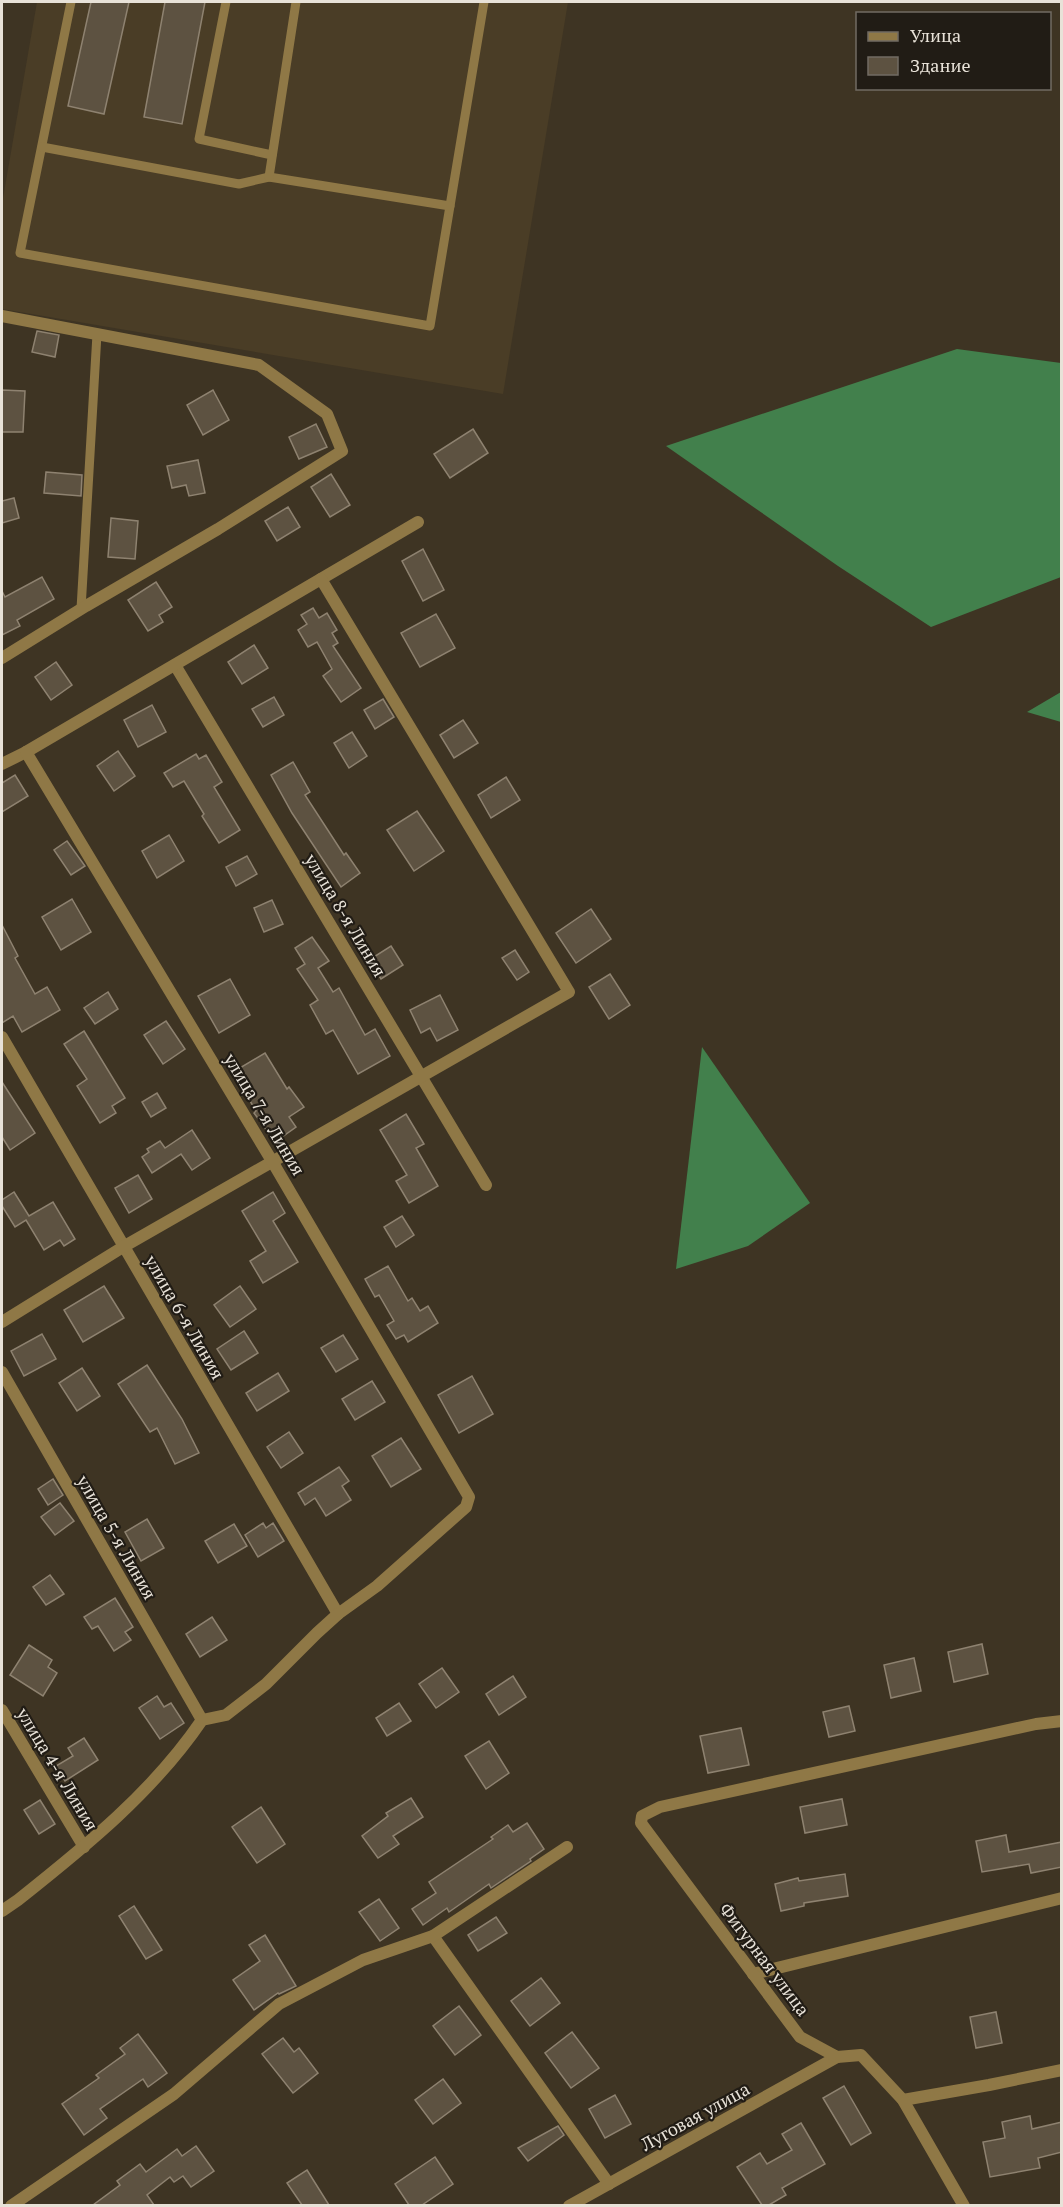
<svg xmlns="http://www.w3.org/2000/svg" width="1063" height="2207" viewBox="0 0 1063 2207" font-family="'PT Serif',serif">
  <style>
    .built { fill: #4a3d26 }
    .forest { fill: #42804c }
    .building { fill: #5d5241; stroke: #8e8270; stroke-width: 1.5 }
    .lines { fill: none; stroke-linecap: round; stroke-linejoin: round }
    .service { stroke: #8f7846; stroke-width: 9 }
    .minor { stroke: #8f7846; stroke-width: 12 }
    .labels { text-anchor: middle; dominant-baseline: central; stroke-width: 4.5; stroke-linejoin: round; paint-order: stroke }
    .street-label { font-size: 18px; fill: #e8e2d8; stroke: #211c15 }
  </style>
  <rect width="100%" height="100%" fill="#3e3423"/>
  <polygon class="built" points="37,2 568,2 503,394 2,309 2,204"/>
  <g class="forest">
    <polygon points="957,349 1061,363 1061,577 931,627 838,566 666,446"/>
    <polygon points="1061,692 1061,722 1027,712"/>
    <polygon points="702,1047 810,1203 748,1246 676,1269"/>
  </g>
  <g class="building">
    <polygon points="91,2 129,2 104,114 68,106"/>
    <polygon points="165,2 205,2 182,124 144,117"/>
    <polygon points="37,331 59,335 55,357 32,352"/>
    <polygon points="2,390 25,391 23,432 2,432"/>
    <polygon points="213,390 229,420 203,435 187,405"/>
    <polygon points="316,424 327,447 299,459 289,437"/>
    <polygon points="473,429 488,453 450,478 434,454"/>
    <polygon points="198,460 205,493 189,496 186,485 172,488 167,466"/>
    <polygon points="46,472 82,475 81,496 44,493"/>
    <polygon points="331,474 350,505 330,517 311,487"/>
    <polygon points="14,498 19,518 2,523 2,501"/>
    <polygon points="288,507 300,527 277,541 265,521"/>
    <polygon points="111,518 138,521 135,559 108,557"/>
    <polygon points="423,549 444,590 423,601 402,561"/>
    <polygon points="42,577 54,599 17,620 20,626 2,635 2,591 5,597"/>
    <polygon points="156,582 172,607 159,615 163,622 148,631 128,600"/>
    <polygon points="313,608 319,618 327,613 337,630 332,633 338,643 333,646 361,688 341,702 323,676 332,669 317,642 308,647 298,630 307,624 301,615"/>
    <polygon points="436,614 455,648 420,667 401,633"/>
    <polygon points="254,645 268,668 242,684 228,662"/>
    <polygon points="56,662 72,685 51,700 35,677"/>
    <polygon points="274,697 284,715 263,727 252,709"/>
    <polygon points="383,699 394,717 375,729 364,710"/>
    <polygon points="152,705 166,732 138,747 124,720"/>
    <polygon points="463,720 478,743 454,758 440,735"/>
    <polygon points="352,732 367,756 349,768 334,743"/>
    <polygon points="118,751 135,776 114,791 97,766"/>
    <polygon points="196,754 199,759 206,755 222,782 214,787 240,830 219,843 202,816 204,814 184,781 173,787 164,773"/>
    <polygon points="293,762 310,792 305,795 344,855 346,853 360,873 341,887 292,813 271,775"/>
    <polygon points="15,775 28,796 2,812 2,783"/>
    <polygon points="506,777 520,800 491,818 478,795"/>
    <polygon points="417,811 444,851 414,871 387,830"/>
    <polygon points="169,835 184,861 157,878 142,851"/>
    <polygon points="67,841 85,866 71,875 54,850"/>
    <polygon points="247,856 257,874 236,886 226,867"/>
    <polygon points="72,899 91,932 61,950 42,917"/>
    <polygon points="272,900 283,924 264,932 254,908"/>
    <polygon points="591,909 611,939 576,963 556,933"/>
    <polygon points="2,925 18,956 15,958 35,994 47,987 60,1010 22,1032 13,1016 2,1023"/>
    <polygon points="312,937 329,961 318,968 333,992 339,988 365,1035 375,1029 390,1056 358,1074 333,1030 326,1034 310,1005 318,1000 297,969 305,964 295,948"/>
    <polygon points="391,946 403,965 381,979 369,960"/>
    <polygon points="515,950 529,972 517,980 502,958"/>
    <polygon points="610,974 630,1005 609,1019 589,987"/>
    <polygon points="230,979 250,1015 219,1033 198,996"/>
    <polygon points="108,992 118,1009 95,1024 84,1008"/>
    <polygon points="440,995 458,1030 437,1041 430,1028 421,1033 410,1010"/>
    <polygon points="166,1021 185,1049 163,1064 144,1035"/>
    <polygon points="84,1031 125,1098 112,1106 116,1113 100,1123 77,1086 87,1079 64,1044"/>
    <polygon points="265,1053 287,1089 289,1087 304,1107 289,1117 296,1127 275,1142 254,1113 256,1111 233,1072"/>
    <polygon points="2,1082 35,1133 10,1150 2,1137"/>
    <polygon points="157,1093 166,1108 151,1117 142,1102"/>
    <polygon points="406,1114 424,1144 416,1148 438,1186 409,1203 396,1181 407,1175 380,1130"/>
    <polygon points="192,1130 210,1158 192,1170 181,1154 152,1173 142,1157 149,1152 147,1149 160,1141 165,1148"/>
    <polygon points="138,1175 152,1199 129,1213 115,1188"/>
    <polygon points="14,1192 29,1216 53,1202 75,1239 64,1246 60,1240 44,1250 26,1220 15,1227 2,1206 2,1200"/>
    <polygon points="273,1192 285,1213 273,1221 298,1262 263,1283 250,1261 266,1251 242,1211"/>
    <polygon points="402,1216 414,1235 396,1247 384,1227"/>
    <polygon points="388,1266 408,1301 412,1298 420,1311 428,1306 438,1323 408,1342 404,1335 396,1339 387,1325 394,1321 379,1295 375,1297 365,1279"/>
    <polygon points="104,1286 124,1318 83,1342 64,1310"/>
    <polygon points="240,1286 256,1309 230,1327 214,1305"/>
    <polygon points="244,1331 258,1353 231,1370 217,1349"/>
    <polygon points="42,1334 56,1359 24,1376 11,1351"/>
    <polygon points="343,1335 358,1359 336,1372 321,1348"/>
    <polygon points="147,1365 182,1419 199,1453 175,1464 157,1428 150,1432 118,1384"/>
    <polygon points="82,1368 100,1396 77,1411 59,1383"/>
    <polygon points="278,1373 289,1391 257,1411 246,1393"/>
    <polygon points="472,1376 493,1414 459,1433 438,1395"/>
    <polygon points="372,1381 385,1402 355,1420 342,1399"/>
    <polygon points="289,1432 303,1453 281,1468 267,1447"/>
    <polygon points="401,1438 421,1469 391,1487 372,1456"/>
    <polygon points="339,1467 349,1481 342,1486 351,1500 326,1516 315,1498 305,1505 298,1493"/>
    <polygon points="53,1479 63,1495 48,1505 38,1489"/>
    <polygon points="60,1503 74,1521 55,1535 41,1517"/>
    <polygon points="147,1519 164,1548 141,1561 125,1532"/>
    <polygon points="263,1523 266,1528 273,1523 284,1541 258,1557 245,1535"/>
    <polygon points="234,1524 247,1546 218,1563 205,1541"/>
    <polygon points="50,1575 64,1594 46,1605 33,1587"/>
    <polygon points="115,1598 133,1627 125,1632 131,1640 114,1651 98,1626 92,1629 84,1617"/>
    <polygon points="212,1617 227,1640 200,1657 186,1634"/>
    <polygon points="982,1644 988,1674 954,1682 948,1652"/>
    <polygon points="29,1645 52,1660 48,1667 57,1673 43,1696 10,1675"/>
    <polygon points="914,1658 921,1691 891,1698 884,1665"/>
    <polygon points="442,1668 459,1692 436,1708 419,1684"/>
    <polygon points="513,1676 526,1697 499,1715 486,1694"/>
    <polygon points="157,1696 164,1707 171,1703 184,1723 160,1739 139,1708"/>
    <polygon points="399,1703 411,1721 387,1736 376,1718"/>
    <polygon points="849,1706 855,1731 829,1737 823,1712"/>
    <polygon points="741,1728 749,1765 708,1773 700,1736"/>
    <polygon points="84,1738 98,1760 65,1781 56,1766 73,1756 68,1748"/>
    <polygon points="489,1741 509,1773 486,1789 465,1756"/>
    <polygon points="411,1798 423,1817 393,1836 399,1844 378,1858 362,1836 388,1816 386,1813"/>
    <polygon points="842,1799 847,1825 805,1833 800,1807"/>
    <polygon points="40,1800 55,1824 39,1834 24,1810"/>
    <polygon points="261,1807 285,1844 257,1863 232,1827"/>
    <polygon points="527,1823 544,1849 530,1859 531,1861 491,1888 489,1884 449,1912 447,1908 423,1925 412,1909 436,1893 429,1882 493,1839 491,1837 508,1825 513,1832"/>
    <polygon points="1006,1835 1009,1852 1062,1842 1062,1867 1031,1873 1029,1864 982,1872 976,1841"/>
    <polygon points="845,1874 848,1896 804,1903 804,1906 781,1911 775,1884 798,1878 799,1881"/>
    <polygon points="379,1899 399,1928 380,1941 359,1912"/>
    <polygon points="134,1906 162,1950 146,1959 119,1916"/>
    <polygon points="496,1917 507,1933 478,1951 468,1935"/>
    <polygon points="265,1935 296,1986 279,1994 278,1993 254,2010 233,1980 260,1961 249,1945"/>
    <polygon points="541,1978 560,2003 530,2026 511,2001"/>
    <polygon points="459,2006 481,2035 455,2055 433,2026"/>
    <polygon points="996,2012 1002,2043 976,2048 970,2017"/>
    <polygon points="572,2032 599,2068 571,2088 545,2053"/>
    <polygon points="138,2034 167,2073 148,2087 143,2079 100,2109 107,2118 84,2135 62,2104 99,2078 96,2075 125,2054 120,2048"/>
    <polygon points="283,2038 294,2052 299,2048 318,2073 293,2093 262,2054"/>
    <polygon points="443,2079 461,2103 433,2124 415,2100"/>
    <polygon points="844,2086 871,2133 851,2145 823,2098"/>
    <polygon points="615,2095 631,2124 605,2138 589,2109"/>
    <polygon points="1030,2116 1032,2129 1062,2122 1062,2152 1038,2158 1040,2168 990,2177 983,2142 1005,2138 1002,2122"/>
    <polygon points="801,2123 825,2164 782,2188 786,2195 769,2205 762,2205 737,2167 760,2153 767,2164 792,2150 782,2134"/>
    <polygon points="558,2126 564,2135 528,2161 518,2148"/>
    <polygon points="196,2146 214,2171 191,2187 183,2176 174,2182 170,2177 147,2195 154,2205 93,2205 120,2185 117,2181 140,2164 146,2172 177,2149 182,2156"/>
    <polygon points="435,2157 453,2184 422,2205 409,2205 395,2184"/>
    <polygon points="307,2170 329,2205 302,2205 287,2183"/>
  </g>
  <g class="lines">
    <g class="service">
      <polyline points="71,2 20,253 430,326 484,2"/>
      <polyline points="226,2 199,139 272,155"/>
      <polyline points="42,147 239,184 269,177 450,206"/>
      <polyline points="269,177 296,2"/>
      <polyline points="81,609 97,334"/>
    </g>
    <g class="minor">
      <polyline points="2,316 259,365 327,414 342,451 218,529 86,606 2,658"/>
      <polyline points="175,665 486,1185"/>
      <polyline points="2,764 26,752 418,522"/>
      <polyline points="2,1037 338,1614"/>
      <polyline points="2,1322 123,1247 569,992 321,579"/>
      <polyline points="2,1372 202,1720"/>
      <polyline points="2,1710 84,1847"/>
      <path d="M2 1911 18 1900C86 1846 153 1792 202 1720L226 1715 266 1684 317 1633 338 1614 377 1586 466 1507 469 1497 272 1161 26 752"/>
      <polyline points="433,1936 609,2184"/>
      <polyline points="753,1974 1062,1898"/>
      <polyline points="903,2100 989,2085 1062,2070"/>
      <polyline points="11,2206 174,2094 279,2004 363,1960 433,1936 567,1847"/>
      <polyline points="569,2206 837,2057"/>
      <polyline points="964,2206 903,2100 861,2055 837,2057 800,2037 641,1823 642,1816 660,1807 1036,1724 1062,1721"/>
    </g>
  </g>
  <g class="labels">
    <g class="street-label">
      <text transform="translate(346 915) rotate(59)">улица 8-я Линия</text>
      <text transform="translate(265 1114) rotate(59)">улица 7-я Линия</text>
      <text transform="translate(185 1317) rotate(60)">улица 6-я Линия</text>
      <text transform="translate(117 1537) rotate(60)">улица 5-я Линия</text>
      <text transform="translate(58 1769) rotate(59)">улица 4-я Линия</text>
      <text transform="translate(765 1959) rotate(53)">Фигурная улица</text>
      <text transform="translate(695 2116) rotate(-29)">Луговая улица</text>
    </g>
  </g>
  <rect width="1063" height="2207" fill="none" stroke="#e8e2d8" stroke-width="6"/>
  <rect x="856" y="12" width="195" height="78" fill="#211c15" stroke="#716b63" stroke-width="1.5"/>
  <rect x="868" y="32" width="30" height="9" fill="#8f7846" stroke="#716b63" stroke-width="1.5"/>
  <text x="910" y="42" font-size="18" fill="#e8e2d8">Улица</text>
  <rect x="868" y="57" width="30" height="18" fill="#5d5241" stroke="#716b63" stroke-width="1.5"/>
  <text x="910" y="72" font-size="18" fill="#e8e2d8">Здание</text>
</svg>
